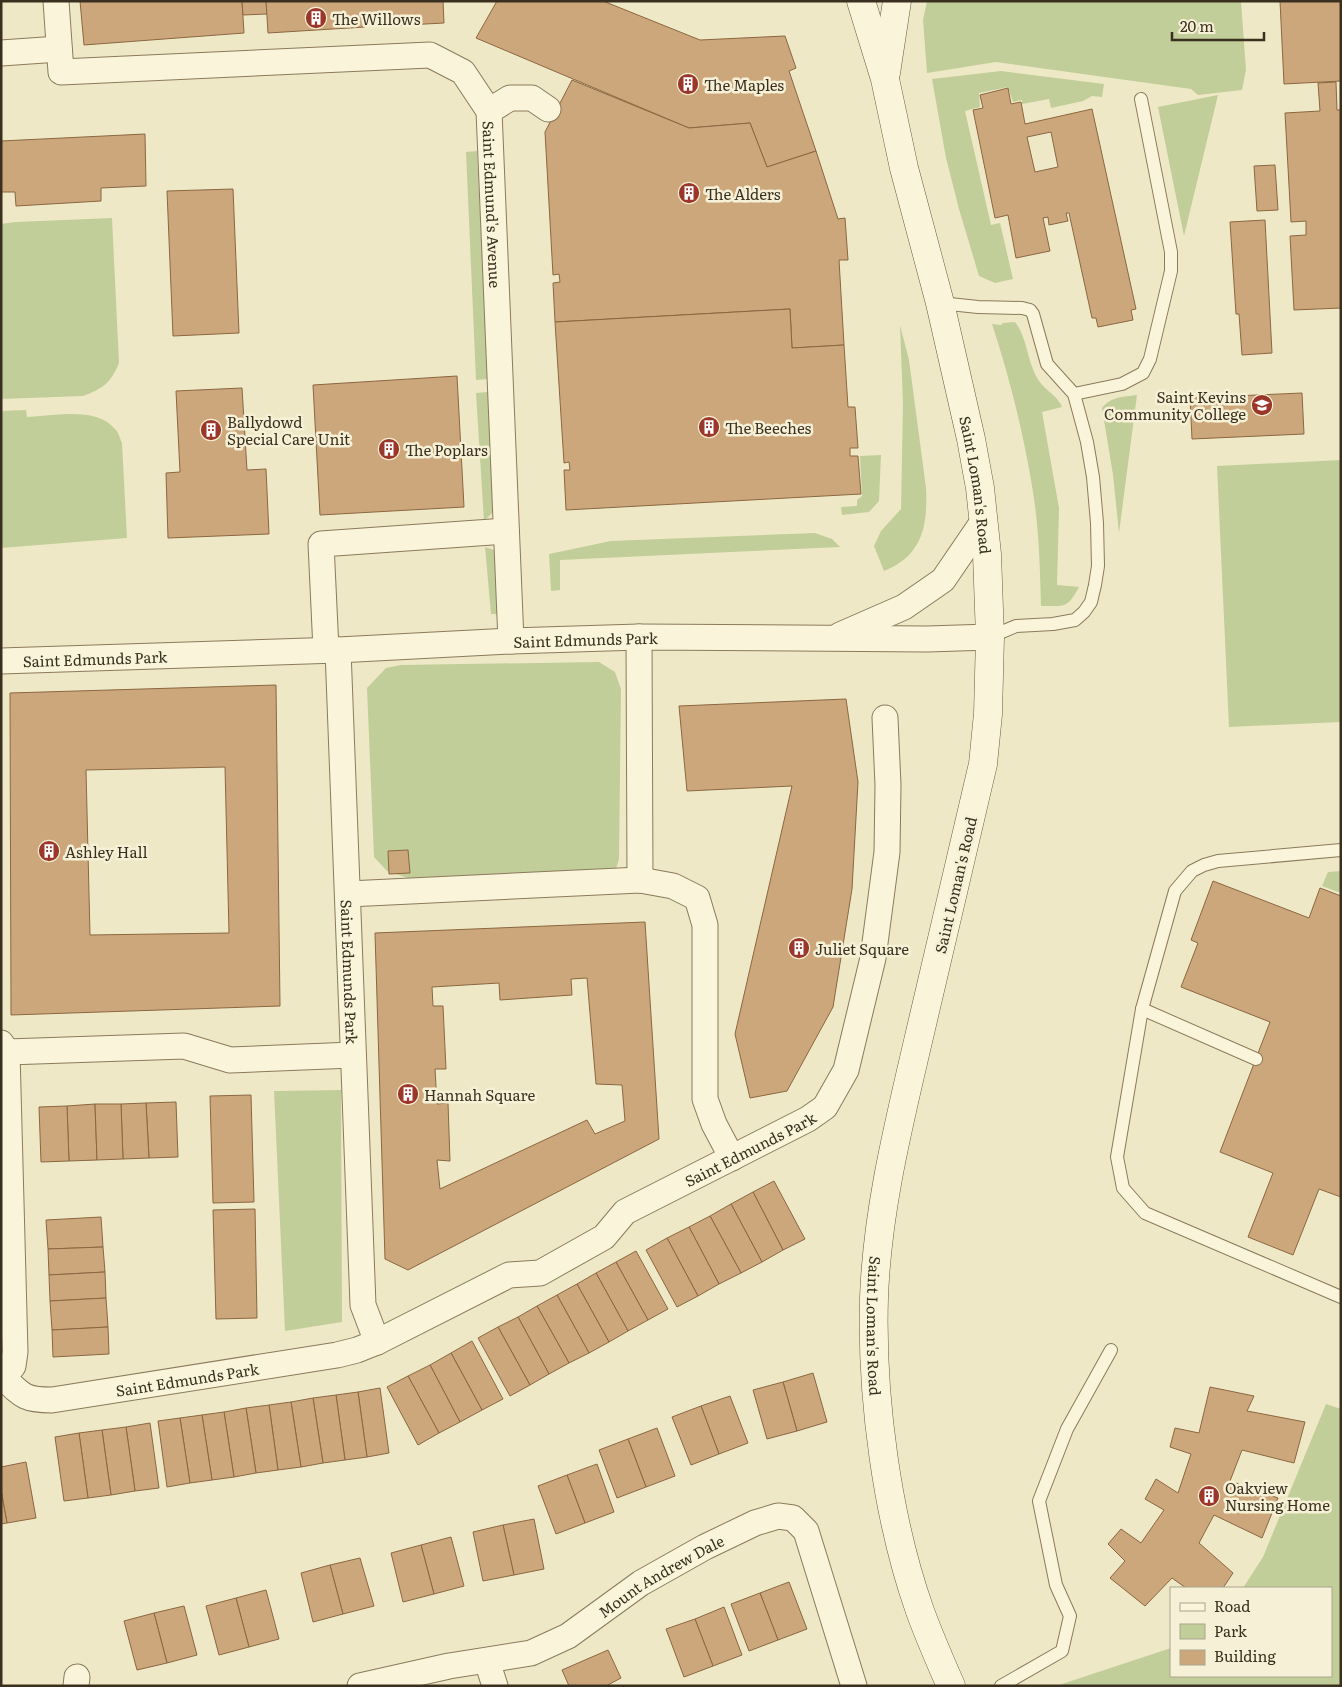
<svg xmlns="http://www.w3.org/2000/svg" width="1342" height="1687" viewBox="0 0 1342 1687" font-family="Literata,serif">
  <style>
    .green { fill: #c1ce99 }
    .building { fill: #cda77c; stroke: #8a6741; fill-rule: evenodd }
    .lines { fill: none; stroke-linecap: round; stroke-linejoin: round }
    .lane-casing { stroke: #8b7a5b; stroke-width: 14 }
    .street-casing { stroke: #8b7a5b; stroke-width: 27 }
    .secondary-casing { stroke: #6d5b3e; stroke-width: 29 }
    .lane { stroke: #f9f4da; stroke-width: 12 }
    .street { stroke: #f9f4da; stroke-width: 25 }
    .secondary { stroke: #f9f4da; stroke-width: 28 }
    .labels { text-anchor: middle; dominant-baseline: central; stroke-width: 5; stroke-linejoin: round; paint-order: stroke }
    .poi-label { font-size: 15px; fill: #3b301f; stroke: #f6f1d6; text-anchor: start }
    .street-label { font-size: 15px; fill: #3b301f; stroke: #f6f1d6 }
  </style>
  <rect width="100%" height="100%" fill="#efe8c6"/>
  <g class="green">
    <polygon points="927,1 1241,1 1246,70 1242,90 1198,95 1191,89 996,62 927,73 923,20"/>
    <polygon points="1001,71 1104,84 1102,97 1092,96 1083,101 1051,108 1049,99 1022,104 1022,100 1013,102 1008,87 979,93 980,107 965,111 991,225 1000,223 1013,279 995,283 979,276 959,209 946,158 932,79"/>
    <polygon points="1218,95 1184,236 1158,107"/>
    <polygon points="477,151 488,379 476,380 466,152"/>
    <path d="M112 218 119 363C111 383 102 389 83 396L1 399V224L16 222Z"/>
    <path d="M1015 322C1028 339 1027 363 1039 381 1046 391 1058 396 1062 407L1042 412 1059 508 1057 585 1079 587C1067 609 1065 606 1041 606 1040 569 1039 529 1033 492 1024 435 1010 379 992 324L1001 325 1003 323Z"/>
    <path d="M900 325 909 360 926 488C928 526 922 556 884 571L874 546 881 531 901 509 903 403Z"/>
    <polygon points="488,392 496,509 484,521 476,393"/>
    <path d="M1137 395 1119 533 1113 475 1102 408C1112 396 1123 397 1137 395Z"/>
    <path d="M26 410 27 417C54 416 96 406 115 429 119 433 120 439 122 443L127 538 1 548V411Z"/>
    <polygon points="881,455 879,501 869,512 842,515 841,507 857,506 857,500 862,496 860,456"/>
    <polygon points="1341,460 1341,722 1229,727 1217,466"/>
    <polygon points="815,533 832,539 840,547 560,560 560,590 551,591 549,554 611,541"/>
    <polygon points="485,547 494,550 499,559 502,614 491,614"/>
    <polygon points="599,662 615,672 621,689 619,859 616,869 597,872 408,878 387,871 374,857 367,688 386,668 401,665"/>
    <polygon points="1341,871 1341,893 1322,886 1328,872"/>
    <polygon points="341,1090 342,1322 285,1331 274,1091"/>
    <polygon points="1326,1404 1341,1409 1341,1686 1056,1686 1171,1648 1171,1676 1331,1676 1331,1588 1243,1588 1263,1557"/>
  </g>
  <g class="building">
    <polygon points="80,1 242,1 244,33 84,45"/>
    <polygon points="242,1 266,1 267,14 243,15"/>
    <polygon points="266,1 443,1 444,23 388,26 388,12 364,14 365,27 268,33"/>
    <polygon points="497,1 603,1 700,40 785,36 796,68 789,71 816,151 767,167 750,123 689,128 476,38"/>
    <polygon points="1280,1 1341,1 1341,81 1284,84"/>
    <polygon points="572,80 689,128 750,123 767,167 816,151 838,219 845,218 848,260 839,260 844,345 792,348 790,309 555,322 553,283 560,282 559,274 553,275 545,132"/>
    <polygon points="1336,82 1337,110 1341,110 1341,308 1294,310 1290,236 1306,235 1306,221 1291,222 1285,113 1320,111 1318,83"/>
    <path d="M1008 88 1011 104 1021 102 1025 124 1092 109 1136 309 1131 310 1133 320 1098 327 1096 318H1092L1069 213H1066L1068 221 1049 225 1048 217 1043 218 1050 251 1016 258 1008 215 995 218 973 110 983 108 980 95ZM1051 132 1058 167 1035 172 1027 137Z"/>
    <polygon points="145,134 146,186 101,188 101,201 16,206 15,192 1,192 1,141"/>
    <polygon points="1275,165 1278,210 1257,211 1254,166"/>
    <polygon points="233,189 239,333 173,336 167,191"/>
    <polygon points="1265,220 1272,353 1242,355 1239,314 1236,314 1230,222"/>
    <polygon points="790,309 792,348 844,345 848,407 855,407 858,448 850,448 850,456 858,456 861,494 566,510 564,470 570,470 569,462 564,463 555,322"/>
    <polygon points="457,376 464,507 320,515 313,385"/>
    <polygon points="242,388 247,470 266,469 269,534 168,538 166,473 180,472 176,391"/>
    <polygon points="1302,393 1304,434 1192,439 1190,398"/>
    <path d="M276 685 280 1006 11 1015 10 693ZM225 767 229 933 90 935 86 770Z"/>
    <polygon points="846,699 858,782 852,889 833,1007 787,1091 750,1098 735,1034 792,786 687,791 679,706"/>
    <polygon points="408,850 410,873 389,874 388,851"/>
    <polygon points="1213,881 1309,918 1320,888 1341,896 1341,1197 1319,1189 1293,1255 1248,1237 1273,1173 1220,1152 1270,1022 1181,987 1198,943 1191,940"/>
    <path d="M645 922 659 1139 408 1270 385 1259 375 933ZM587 978 596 1084 622 1085 625 1121 595 1134 587 1120 440 1189 437 1160 450 1161 448 1103 437 1104 435 1069H446L443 1006H433L432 987 499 983 500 1000 572 995 571 979Z"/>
    <polygon points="251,1095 254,1202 213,1203 210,1096"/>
    <polygon points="176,1102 178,1157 149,1158 146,1103"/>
    <polygon points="146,1103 149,1158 123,1159 121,1104"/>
    <polygon points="95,1104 97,1160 69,1161 67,1106"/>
    <polygon points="95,1104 121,1104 123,1159 97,1160"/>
    <polygon points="67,1106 69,1161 41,1162 39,1107"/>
    <polygon points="774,1181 805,1239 783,1250 753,1192"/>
    <polygon points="753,1192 783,1250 762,1262 731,1204"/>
    <polygon points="731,1204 762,1262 741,1273 710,1216"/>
    <polygon points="255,1209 257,1318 216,1319 213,1210"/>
    <polygon points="710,1216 741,1273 719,1284 689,1227"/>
    <polygon points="101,1217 103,1247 48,1249 46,1220"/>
    <polygon points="689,1227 719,1284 698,1296 667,1238"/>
    <polygon points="667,1238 698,1296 677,1307 646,1250"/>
    <polygon points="103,1247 105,1272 49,1275 48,1249"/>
    <polygon points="636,1251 668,1309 648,1320 616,1262"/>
    <polygon points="616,1262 648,1320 628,1331 596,1273"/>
    <polygon points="105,1272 106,1298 50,1301 49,1275"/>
    <polygon points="596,1273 628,1331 609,1342 577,1284"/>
    <polygon points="577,1284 609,1342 589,1353 557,1295"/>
    <polygon points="557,1295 589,1353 569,1363 537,1306"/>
    <polygon points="106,1298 108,1327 52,1330 50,1301"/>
    <polygon points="537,1306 569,1363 549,1374 518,1317"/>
    <polygon points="518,1317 549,1374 530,1385 498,1327"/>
    <polygon points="108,1327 109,1354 53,1357 52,1330"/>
    <polygon points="498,1327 530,1385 510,1396 478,1338"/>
    <polygon points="472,1341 503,1399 482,1410 451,1353"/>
    <polygon points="451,1353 482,1410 460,1422 430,1365"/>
    <polygon points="430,1365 460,1422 439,1433 408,1376"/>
    <polygon points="813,1373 827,1422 797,1431 783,1382"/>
    <polygon points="408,1376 439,1433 418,1445 387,1387"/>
    <polygon points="783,1382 797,1431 767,1439 753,1390"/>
    <polygon points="1210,1387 1254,1396 1247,1411 1305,1422 1294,1463 1242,1450 1230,1481 1278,1498 1262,1538 1214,1515 1199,1543 1233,1573 1223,1588 1186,1588 1172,1578 1145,1606 1110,1578 1125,1561 1108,1544 1121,1529 1141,1543 1164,1510 1145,1499 1156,1479 1178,1493 1191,1454 1170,1447 1175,1428 1199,1433"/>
    <polygon points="380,1388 389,1453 367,1457 358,1392"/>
    <polygon points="358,1392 367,1457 345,1460 336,1395"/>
    <polygon points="336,1395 345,1460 323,1463 313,1398"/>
    <polygon points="730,1396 748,1443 719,1454 701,1406"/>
    <polygon points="313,1398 323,1463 301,1467 291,1402"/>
    <polygon points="291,1402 301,1467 278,1470 269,1405"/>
    <polygon points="269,1405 278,1470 256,1473 246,1408"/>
    <polygon points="701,1406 719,1454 691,1465 672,1417"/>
    <polygon points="246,1408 256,1473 234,1477 224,1412"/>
    <polygon points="224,1412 234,1477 212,1480 202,1415"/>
    <polygon points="202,1415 212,1480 190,1483 180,1418"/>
    <polygon points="180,1418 190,1483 167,1487 158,1421"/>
    <polygon points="150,1423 159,1488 135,1491 126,1427"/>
    <polygon points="126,1427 135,1491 111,1495 102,1430"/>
    <polygon points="657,1428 675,1476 646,1487 628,1439"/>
    <polygon points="102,1430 111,1495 88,1498 79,1433"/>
    <polygon points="79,1433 88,1498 64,1501 55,1437"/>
    <polygon points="628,1439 646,1487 617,1498 599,1450"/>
    <polygon points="26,1462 36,1518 7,1523 1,1490 1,1467"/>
    <polygon points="597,1464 614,1512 585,1523 567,1475"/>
    <polygon points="567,1475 585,1523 556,1534 538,1486"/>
    <polygon points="1,1490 7,1523 1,1524"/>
    <polygon points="534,1519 544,1569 514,1575 503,1525"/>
    <polygon points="503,1525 514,1575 483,1581 473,1532"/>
    <polygon points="451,1537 464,1586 434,1594 421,1545"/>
    <polygon points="421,1545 434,1594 403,1602 391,1553"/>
    <polygon points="360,1558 374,1606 343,1614 330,1565"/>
    <polygon points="330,1565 343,1614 313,1622 301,1573"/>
    <polygon points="789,1582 807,1629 778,1640 760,1593"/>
    <polygon points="266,1590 279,1639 249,1647 236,1598"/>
    <polygon points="760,1593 778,1640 749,1651 731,1604"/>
    <polygon points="236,1598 249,1647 219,1655 206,1606"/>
    <polygon points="184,1606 197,1655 167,1663 154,1613"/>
    <polygon points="724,1607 742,1655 713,1666 695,1619"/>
    <polygon points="154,1613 167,1663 137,1670 124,1621"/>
    <polygon points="695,1619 713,1666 684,1677 666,1629"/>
    <polygon points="608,1650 621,1678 606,1686 569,1686 562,1670"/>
  </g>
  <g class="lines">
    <g class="lane-casing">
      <g id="lane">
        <polyline points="940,303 978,307 1022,308 1030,310 1033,314 1047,364 1074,394 1087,442 1093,477 1097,523 1098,566 1095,585 1091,602 1084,612 1075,620 1053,624 1016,626 990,637"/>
        <polyline points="1074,394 1122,384 1143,373 1150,359 1171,271 1171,252 1141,99"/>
        <polyline points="1341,850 1218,861 1204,865 1192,871 1175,891 1142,1009 1117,1157 1123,1188 1145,1213 1341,1297"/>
        <polyline points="1142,1009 1256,1059"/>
        <polyline points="1001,1686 1062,1651 1070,1616 1056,1585 1039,1501 1067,1429 1111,1350"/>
      </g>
    </g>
    <g class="street-casing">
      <g id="street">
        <path id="s1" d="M56 1 61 72 430 55 463 72 489 111 511 641"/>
        <polyline points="1,53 59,49"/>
        <polyline points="489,111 510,98 532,98 548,109"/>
        <polyline points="840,635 904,607 943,580 984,520"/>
        <polyline points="639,637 640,880"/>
        <polyline points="326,650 321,544 506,531"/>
        <path id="s2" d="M338 650 363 1305 377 1342"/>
        <path id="s3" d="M1 661 338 650 511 641 639 637 927 639 990 637"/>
        <polyline points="348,894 640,880 673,886 697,898 705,925 705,1099 714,1124 732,1158"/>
        <polyline points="1,1043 7,1052 184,1046 230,1060 353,1055"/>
        <path id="s4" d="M4 1378C23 1397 26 1400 52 1400L337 1355 357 1350 377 1342 509 1275 540 1273 604 1237 625 1212 808 1119 825 1107 846 1070 873 958 887 852 888 785 885 718"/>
        <polyline points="1,1380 13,1366 15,1352 7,1052"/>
        <polyline points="487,1661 495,1686"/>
        <polyline points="76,1686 77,1677"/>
        <path id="s5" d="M360 1686 449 1666 531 1653 568 1636 641 1583 705 1547 755 1523 778 1516 793 1518 806 1531 854 1686"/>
      </g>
    </g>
    <g class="secondary-casing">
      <g id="secondary">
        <path id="s6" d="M861 1 885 79 904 168 940 303 971 439 980 488 987 554 990 637 988 714 983 764C962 855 940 946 919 1037 899 1123 877 1210 874 1298 871 1397 887 1518 920 1611 929 1636 940 1661 951 1686"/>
        <polyline points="886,73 897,1"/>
      </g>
    </g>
    <use href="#lane" class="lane"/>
    <use href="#street" class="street"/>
    <use href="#secondary" class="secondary"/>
  </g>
  <defs>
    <g id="building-disc" transform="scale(1.125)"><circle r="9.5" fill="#9b372a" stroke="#f6f1d6"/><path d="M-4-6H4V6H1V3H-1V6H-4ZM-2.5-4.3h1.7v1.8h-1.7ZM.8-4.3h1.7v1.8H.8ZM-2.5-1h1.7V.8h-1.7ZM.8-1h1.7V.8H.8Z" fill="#fff"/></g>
    <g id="school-disc" transform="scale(1.125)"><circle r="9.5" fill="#9b372a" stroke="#f6f1d6"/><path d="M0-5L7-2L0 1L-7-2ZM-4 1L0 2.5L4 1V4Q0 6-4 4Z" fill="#fff"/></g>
  </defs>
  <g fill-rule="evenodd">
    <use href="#building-disc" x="316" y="18"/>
    <use href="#building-disc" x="688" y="84"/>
    <use href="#building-disc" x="689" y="193"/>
    <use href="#school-disc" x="1262" y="405"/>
    <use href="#building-disc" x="709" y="427"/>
    <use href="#building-disc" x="211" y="430"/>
    <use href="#building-disc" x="389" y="449"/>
    <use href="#building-disc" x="49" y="851"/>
    <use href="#building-disc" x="799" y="948"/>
    <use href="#building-disc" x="408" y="1094"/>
    <use href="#building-disc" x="1209" y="1496"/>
  </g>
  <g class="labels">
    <g class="poi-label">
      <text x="332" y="18">The Willows</text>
      <text x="704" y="84">The Maples</text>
      <text x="705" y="193">The Alders</text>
      <text x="1246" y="396" text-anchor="end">Saint Kevins<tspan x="1246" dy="17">Community College</tspan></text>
      <text x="227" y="421">Ballydowd<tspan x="227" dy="17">Special Care Unit</tspan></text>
      <text x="725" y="427">The Beeches</text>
      <text x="405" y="449">The Poplars</text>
      <text x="65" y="851">Ashley Hall</text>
      <text x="815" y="948">Juliet Square</text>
      <text x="424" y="1094">Hannah Square</text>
      <text x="1225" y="1487">Oakview<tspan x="1225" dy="17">Nursing Home</tspan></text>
    </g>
    <g class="street-label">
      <text stroke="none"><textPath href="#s1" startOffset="618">Saint Edmund's Avenue</textPath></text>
      <text stroke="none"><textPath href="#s6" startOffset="498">Saint Loman's Road</textPath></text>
      <text stroke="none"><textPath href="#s3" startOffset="585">Saint Edmunds Park</textPath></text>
      <text stroke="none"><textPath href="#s3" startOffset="94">Saint Edmunds Park</textPath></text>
      <text transform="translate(955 885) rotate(-77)">Saint Loman's Road</text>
      <text stroke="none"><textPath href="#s2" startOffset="322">Saint Edmunds Park</textPath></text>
      <text stroke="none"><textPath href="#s4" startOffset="811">Saint Edmunds Park</textPath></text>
      <text stroke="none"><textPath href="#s6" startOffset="1352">Saint Loman's Road</textPath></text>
      <text stroke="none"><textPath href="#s4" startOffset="192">Saint Edmunds Park</textPath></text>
      <text stroke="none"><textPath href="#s5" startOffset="326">Mount Andrew Dale</textPath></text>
    </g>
  </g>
  <rect width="1342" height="1687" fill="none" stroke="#3b301f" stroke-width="5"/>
  <rect x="1170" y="1587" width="162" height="90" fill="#f6f1d6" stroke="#aba48d"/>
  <rect x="1180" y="1603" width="25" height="8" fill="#f9f4da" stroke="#aba48d"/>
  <text x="1214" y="1612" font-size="15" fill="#3b301f">Road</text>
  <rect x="1180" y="1624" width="25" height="15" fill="#c1ce99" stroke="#aba48d"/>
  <text x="1214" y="1637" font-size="15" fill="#3b301f">Park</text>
  <rect x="1180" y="1650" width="25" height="15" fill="#cda77c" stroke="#aba48d"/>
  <text x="1214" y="1662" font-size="15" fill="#3b301f">Building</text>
  <path d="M1172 32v8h92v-8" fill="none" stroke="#3b301f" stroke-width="2.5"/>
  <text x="1180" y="32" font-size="15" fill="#3b301f" stroke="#f6f1d6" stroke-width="4" paint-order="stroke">20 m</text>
</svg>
